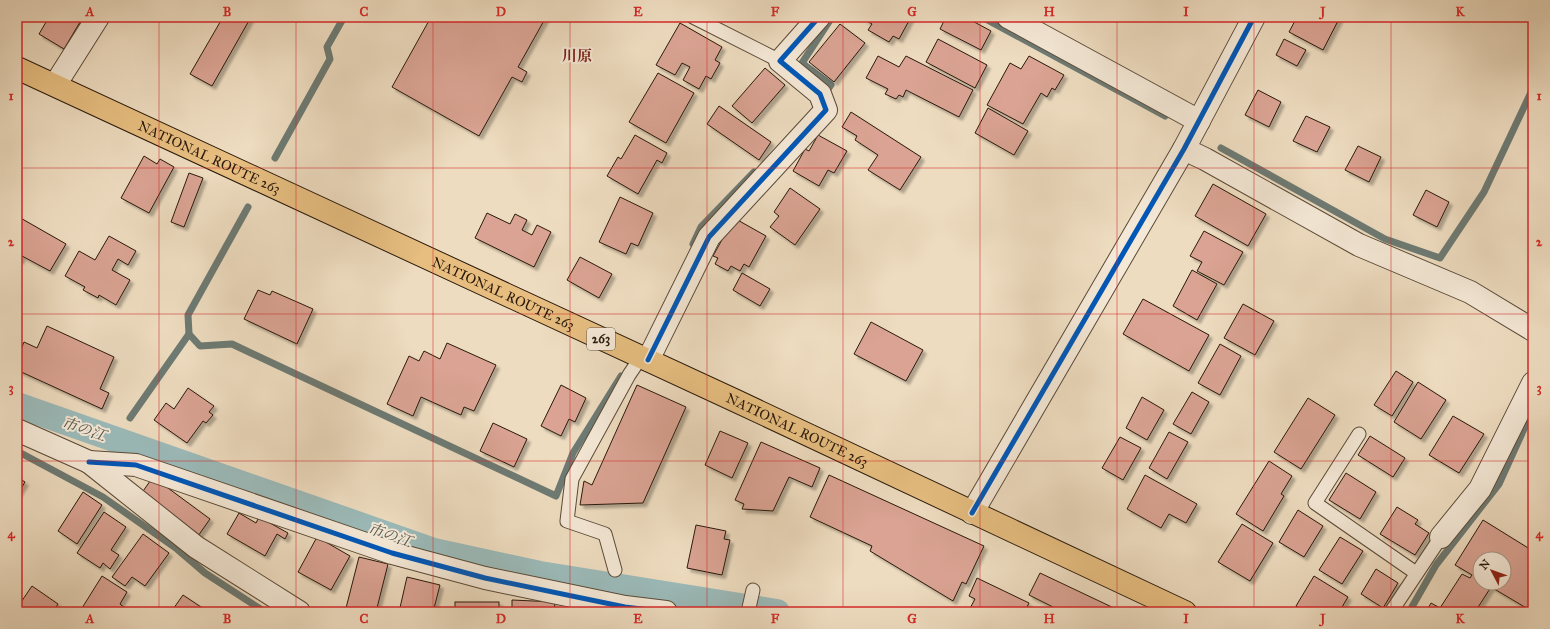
<svg xmlns="http://www.w3.org/2000/svg" width="1550" height="629" viewBox="0 0 1550 629" font-family="'IM FELL Great Primer','Noto Serif JP',serif">
  <style>
    .lines { fill: none; stroke-linecap: round; stroke-linejoin: round }
    .stream { stroke: #6d7a73; stroke-width: 7 }
    .canal { stroke: #9bbab9; stroke-width: 26 }
    .building { fill: #daa393; stroke: #29190b; fill-rule: evenodd; filter: url(#shadow) }
    .service-casing { stroke: #5a4a38; stroke-width: 15 }
    .minor-casing { stroke: #5a4a38; stroke-width: 24 }
    .tertiary-casing { stroke: #5a4a38; stroke-width: 24 }
    .trunk-casing { stroke: #29190b; stroke-width: 24 }
    .service { stroke: #f4e8d6; stroke-width: 13 }
    .minor { stroke: #f4e8d6; stroke-width: 22 }
    .tertiary { stroke: #f4e8d6; stroke-width: 22 }
    .trunk { stroke: #e7be80; stroke-width: 22 }
    .cycleway-casing { stroke: #f4e8d6; stroke-width: 8 }
    .cycleway { stroke: #0057b8; stroke-width: 5 }
    .grid { fill: none; stroke: #d62828; stroke-width: 1; stroke-opacity: 0.55 }
    .labels { text-anchor: middle; dominant-baseline: central; stroke-width: 4; stroke-linejoin: round; paint-order: stroke }
    .shield { fill: #f4e8d6; stroke: #665748; stroke-width: 1 }
    .shield-label { font-size: 13px; font-weight: bold; fill: #29190b }
    .street-label { font-size: 14px; fill: #29190b; stroke: #f4e8d6 }
    .neighbourhood-label { font-size: 15px; font-weight: bold; fill: #7a1f14; stroke: #f4e8d6 }
    .water-label { font-size: 15px; font-style: italic; fill: #515148; stroke: #f4e8d6 }
    .neatline { fill: none; stroke: #d62828; stroke-width: 1.5 }
    .grid-label { font-size: 13px; text-anchor: middle; font-weight: bold; fill: #d62828 }
  </style>
  <defs>
    <filter id="shadow"><feDropShadow dx="3.5" dy="3.5" stdDeviation="1" flood-color="#0004"/></filter>
  </defs>
  <rect width="100%" height="100%" fill="#eedcc0"/>
  <filter id="stains"><feTurbulence type="fractalNoise" baseFrequency=".005" numOctaves="4"/><feColorMatrix values="0 0 0 0 .2 0 0 0 0 .09 0 0 0 0 .02 0 0 0 .5 -.17"/></filter>
  <radialGradient id="worn" r=".72"><stop offset=".6" stop-color="#630" stop-opacity="0"/><stop offset="1" stop-color="#630" stop-opacity=".3"/></radialGradient>
  <g class="lines">
    <g class="stream">
      <polyline points="982,17 1165,116"/>
      <polyline points="823,96 831,85 802,63 832,17"/>
      <polyline points="1221,148 1385,239 1440,258 1484,192 1533,88"/>
      <polyline points="275,158 330,59 327,47 344,17"/>
      <polyline points="693,244 701,227 754,172"/>
      <polyline points="189,334 188,315 248,207"/>
      <polyline points="130,418 189,334 200,346 232,344 556,496 573,453 621,376"/>
      <polyline points="17,451 103,497 177,549 205,573 265,612"/>
      <polyline points="1409,612 1436,565 1499,484 1533,409"/>
    </g>
    <polyline class="canal" points="17,405 434,551 540,574 777,612"/>
  </g>
  <g class="building">
    <polygon points="49,17 83,17 64,49 39,34"/>
    <polygon points="223,17 251,17 212,86 190,74"/>
    <polygon points="431,17 546,17 518,67 527,72 522,82 512,77 479,136 392,87"/>
    <polygon points="865,17 911,17 899,39 893,36 889,42 868,30 872,24 864,19"/>
    <polygon points="946,17 965,17 991,31 981,50 940,29"/>
    <polygon points="1297,17 1340,17 1323,50 1289,32"/>
    <polygon points="680,23 722,47 715,60 720,63 711,79 706,76 699,89 683,80 690,67 682,63 675,75 656,65"/>
    <polygon points="840,24 865,43 834,82 809,62"/>
    <polygon points="938,39 987,65 975,88 926,62"/>
    <polygon points="1284,39 1306,50 1297,66 1276,55"/>
    <polygon points="878,56 899,67 906,56 973,90 959,117 906,90 903,97 899,95 896,99 885,94 888,89 866,78"/>
    <polygon points="1029,56 1064,75 1055,90 1052,88 1047,97 1041,93 1023,124 987,105 1010,63 1021,69"/>
    <polygon points="765,68 785,85 752,123 732,106"/>
    <polygon points="658,73 694,93 666,143 629,122"/>
    <polygon points="1258,90 1281,102 1269,127 1245,115"/>
    <polygon points="719,106 771,142 759,160 707,124"/>
    <polygon points="988,108 1028,131 1014,155 975,133"/>
    <polygon points="851,112 921,157 900,190 868,170 878,155 855,140 857,136 842,127"/>
    <polygon points="1306,116 1330,127 1317,152 1293,141"/>
    <polygon points="635,135 667,153 662,163 657,160 638,194 607,176 618,157 621,159"/>
    <polygon points="818,135 847,151 834,173 828,170 819,186 793,171 805,149 809,151"/>
    <polygon points="1358,146 1381,157 1369,182 1345,170"/>
    <polygon points="144,156 157,164 160,159 174,167 149,213 121,198"/>
    <polygon points="189,173 203,178 184,227 171,222"/>
    <polygon points="1213,184 1266,214 1248,246 1195,216"/>
    <polygon points="790,188 820,209 795,245 770,227 779,216 774,212"/>
    <polygon points="1426,190 1449,202 1437,227 1413,215"/>
    <polygon points="620,197 653,213 638,246 631,243 626,254 599,242"/>
    <polygon points="487,213 510,224 515,214 527,220 522,230 532,235 537,225 551,232 534,267 475,238"/>
    <polygon points="17,216 66,244 50,271 22,256 20,261 17,259"/>
    <polygon points="734,218 766,236 749,267 744,264 740,271 731,266 728,271 715,264 718,258 713,256"/>
    <polygon points="1204,231 1243,252 1224,285 1197,271 1202,262 1190,256"/>
    <polygon points="109,236 136,251 128,265 118,259 112,270 130,280 116,305 99,295 98,298 83,290 85,287 65,276 79,251 95,260"/>
    <polygon points="580,257 612,274 599,298 567,280"/>
    <polygon points="1192,270 1217,284 1197,320 1173,306"/>
    <polygon points="742,273 770,289 760,306 733,290"/>
    <polygon points="258,290 270,295 272,291 313,309 297,344 244,319"/>
    <polygon points="1143,299 1209,335 1189,371 1123,334"/>
    <polygon points="1243,304 1274,321 1255,355 1224,338"/>
    <polygon points="871,322 923,350 906,381 854,354"/>
    <polygon points="47,326 114,357 100,389 109,393 102,409 17,370 17,359 24,342 37,348"/>
    <polygon points="447,343 496,365 474,411 464,407 461,415 421,397 413,416 387,404 409,356 419,361 424,351 440,359"/>
    <polygon points="1220,344 1241,356 1220,395 1198,383"/>
    <polygon points="1396,371 1413,382 1392,416 1374,405"/>
    <polygon points="1418,382 1446,400 1421,439 1394,422"/>
    <polygon points="561,385 586,398 575,422 569,419 561,436 541,426"/>
    <polygon points="637,385 686,407 643,503 580,505 584,481 592,485"/>
    <polygon points="188,388 214,406 209,412 213,415 206,423 203,421 187,443 154,420 166,403 174,409"/>
    <polygon points="1192,392 1209,402 1191,434 1173,424"/>
    <polygon points="1142,397 1164,410 1147,440 1126,428"/>
    <polygon points="1308,398 1335,415 1301,469 1274,452"/>
    <polygon points="1453,416 1484,434 1459,473 1429,455"/>
    <polygon points="493,423 527,439 514,467 480,451"/>
    <polygon points="720,431 748,443 732,478 705,465"/>
    <polygon points="1169,432 1188,442 1167,479 1149,468"/>
    <polygon points="1370,436 1405,458 1393,477 1358,455"/>
    <polygon points="1120,437 1141,448 1123,480 1102,468"/>
    <polygon points="761,442 820,468 812,487 789,477 773,511 742,509 744,504 735,500"/>
    <polygon points="1269,461 1292,476 1281,494 1284,496 1263,531 1236,514"/>
    <polygon points="1346,473 1376,492 1360,519 1329,500"/>
    <polygon points="829,475 984,546 966,584 962,582 953,601 870,551 872,546 810,517"/>
    <polygon points="1145,475 1197,504 1186,523 1169,514 1161,528 1127,509"/>
    <polygon points="17,477 25,482 17,495"/>
    <polygon points="153,477 210,519 198,536 141,494"/>
    <polygon points="83,492 102,505 77,544 58,531"/>
    <polygon points="1397,507 1418,520 1415,524 1429,533 1415,555 1380,534"/>
    <polygon points="1298,510 1323,526 1304,557 1279,542"/>
    <polygon points="104,512 126,527 111,550 119,555 110,569 103,563 100,568 77,553"/>
    <polygon points="239,513 256,523 259,517 288,533 285,539 277,534 265,556 227,534"/>
    <path d="M1483 520 1533 551V612L1491 587 1475 612H1426L1431 603 1440 608 1462 574 1470 578 1472 575 1455 565ZM1480 559H1504V583H1480Z"/>
    <polygon points="1242,524 1273,543 1250,581 1218,562"/>
    <polygon points="696,525 726,531 724,539 730,540 722,575 687,568"/>
    <polygon points="143,534 169,553 145,586 132,577 125,586 112,577"/>
    <polygon points="317,537 350,556 331,590 298,572"/>
    <polygon points="1340,537 1363,551 1342,584 1319,570"/>
    <polygon points="359,557 388,564 376,612 345,612"/>
    <polygon points="1376,569 1398,583 1383,608 1361,594"/>
    <polygon points="1040,573 1116,609 1115,612 1053,612 1055,608 1029,595"/>
    <polygon points="102,576 127,592 120,604 125,608 123,612 89,612 82,608"/>
    <polygon points="1314,576 1348,597 1339,612 1305,612 1296,606"/>
    <polygon points="407,577 440,585 433,612 399,612"/>
    <polygon points="977,578 1029,603 1027,607 1037,612 968,612 975,599 969,596"/>
    <polygon points="32,586 58,604 53,612 46,608 44,612 17,612 17,608"/>
    <polygon points="183,595 207,611 206,612 171,612"/>
    <polygon points="512,600 555,602 554,612 512,612"/>
    <rect x="455" y="602" width="44" height="10"/>
  </g>
  <g class="lines">
    <g class="service-casing">
      <g id="service">
        <polyline points="693,17 780,61"/>
        <polyline points="1359,434 1315,503 1416,573"/>
        <polyline points="615,570 605,534 567,521 572,479 629,375 641,357"/>
        <polyline points="748,612 753,590"/>
        <polyline points="1391,612 1441,537"/>
      </g>
    </g>
    <g class="minor-casing">
      <g id="minor">
        <polyline points="1008,17 1199,121"/>
        <polyline points="55,85 98,17"/>
        <polyline points="1184,149 1205,159 1359,245 1470,292 1533,330"/>
        <polyline points="648,360 709,237 826,110 820,94 780,61 819,17"/>
        <polyline points="17,430 89,462 196,547 299,612"/>
        <polyline points="89,462 136,465 392,553 485,578 625,607 666,612"/>
        <polyline points="1441,537 1480,489 1533,383"/>
      </g>
    </g>
    <g class="tertiary-casing">
      <polyline id="tertiary" points="972,513 1184,149 1254,17"/>
    </g>
    <g class="trunk-casing">
      <g id="trunk">
        <path id="s1" d="M17 68 734 400 1185 612"/>
      </g>
    </g>
    <use href="#service" class="service"/>
    <use href="#minor" class="minor"/>
    <use href="#tertiary" class="tertiary"/>
    <use href="#trunk" class="trunk"/>
    <g class="cycleway-casing">
      <g id="cycleway">
        <polyline points="648,360 709,237 826,110 820,94 780,61 819,17"/>
        <polyline points="89,462 136,465 392,553 485,578 625,607 666,612"/>
        <polyline points="972,513 1184,149 1254,17"/>
      </g>
    </g>
    <use href="#cycleway" class="cycleway"/>
  </g>
  <path class="grid" d="M159 17V612M296 17V612M433 17V612M570 17V612M707 17V612M843 17V612M980 17V612M1117 17V612M1254 17V612M1391 17V612M17 168H1533M17 314H1533M17 461H1533"/>
  <g class="labels">
    <rect class="shield" x="587" y="328" width="28" height="22" rx="3"/>
    <g class="shield-label">
      <text x="601" y="339">263</text>
    </g>
    <g class="street-label">
      <text stroke="none"><textPath href="#s1" startOffset="212">NATIONAL ROUTE 263</textPath></text>
      <text stroke="none"><textPath href="#s1" startOffset="536">NATIONAL ROUTE 263</textPath></text>
      <text stroke="none"><textPath href="#s1" startOffset="860">NATIONAL ROUTE 263</textPath></text>
    </g>
    <g class="neighbourhood-label">
      <text x="577" y="56">川原</text>
    </g>
    <g class="water-label">
      <text transform="translate(84 429) rotate(19)">市の江</text>
      <text transform="translate(390 535) rotate(19)">市の江</text>
    </g>
  </g>
  <rect width="1550" height="629" fill="none" stroke="#eedcc0" stroke-width="44"/>
  <g transform="translate(1492 571) rotate(311)"><circle r="19" fill="#f4e8d6" stroke="#a39585"/>
  <path d="M0-3L7 15L0 10L-7 15Z" fill="#8f2418"/>
  <text y="-6" font-size="11" font-weight="bold" text-anchor="middle" fill="#29190b">N</text>
  </g>
  <rect x="22" y="22" width="1506" height="585" class="neatline"/>
  <g class="grid-label">
    <text x="90" y="16">A</text>
    <text x="227" y="16">B</text>
    <text x="364" y="16">C</text>
    <text x="501" y="16">D</text>
    <text x="638" y="16">E</text>
    <text x="775" y="16">F</text>
    <text x="912" y="16">G</text>
    <text x="1049" y="16">H</text>
    <text x="1186" y="16">I</text>
    <text x="1323" y="16">J</text>
    <text x="1460" y="16">K</text>
    <text x="11" y="100">1</text>
    <text x="1539" y="100">1</text>
    <text x="11" y="246">2</text>
    <text x="1539" y="246">2</text>
    <text x="11" y="392">3</text>
    <text x="1539" y="392">3</text>
    <text x="11" y="538">4</text>
    <text x="1539" y="538">4</text>
    <text x="90" y="623">A</text>
    <text x="227" y="623">B</text>
    <text x="364" y="623">C</text>
    <text x="501" y="623">D</text>
    <text x="638" y="623">E</text>
    <text x="775" y="623">F</text>
    <text x="912" y="623">G</text>
    <text x="1049" y="623">H</text>
    <text x="1186" y="623">I</text>
    <text x="1323" y="623">J</text>
    <text x="1460" y="623">K</text>
  </g>
  <rect width="100%" height="100%" filter="url(#stains)"/>
  <rect width="100%" height="100%" fill="url(#worn)"/>
</svg>
